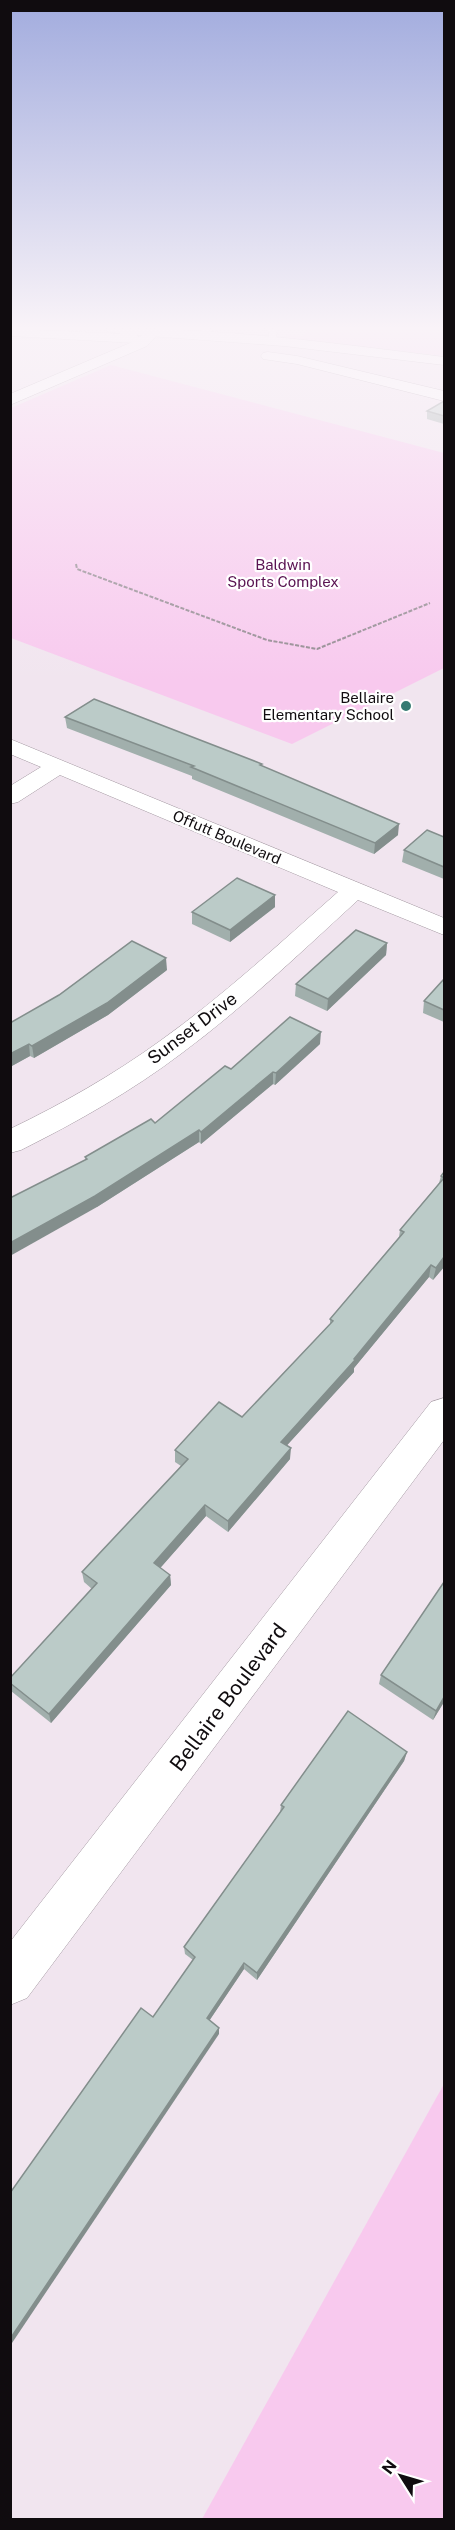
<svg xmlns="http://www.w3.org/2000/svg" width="455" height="2530" viewBox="0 0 455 2530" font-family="'Public Sans',sans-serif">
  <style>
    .green { fill: #f8c9ee }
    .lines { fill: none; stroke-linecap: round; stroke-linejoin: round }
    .lane-casing { stroke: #a398a1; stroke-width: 1 }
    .street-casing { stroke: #a398a1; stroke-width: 1 }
    .primary-casing { stroke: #a398a1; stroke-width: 1 }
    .path { stroke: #938a91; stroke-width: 2; stroke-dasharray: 4 1.5; stroke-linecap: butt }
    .lane { fill: #fff; fill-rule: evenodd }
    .street { fill: #fff; fill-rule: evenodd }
    .primary { fill: #fff; fill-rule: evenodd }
    .wall { fill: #a1afac }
    .shaded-wall { fill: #838e8c }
    .building { fill: #bbcbc8; stroke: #838e8c; stroke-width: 1.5 }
    .poi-dot { fill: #357b72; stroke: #fff; stroke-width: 2 }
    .labels { text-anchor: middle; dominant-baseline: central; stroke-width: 4.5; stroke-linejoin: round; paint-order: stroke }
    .far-park-label { font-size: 15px; fill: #5a1452; stroke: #fff }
    .far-poi-label { font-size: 15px; fill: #100c0f; stroke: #fff; text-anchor: end }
    .far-street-label { font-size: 15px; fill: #100c0f; stroke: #fff }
    .street-label { font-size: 18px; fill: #100c0f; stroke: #fff }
    .near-street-label { font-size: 21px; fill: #100c0f; stroke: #fff }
  </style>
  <rect width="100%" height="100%" fill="#f1e5ef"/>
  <g class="green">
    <polygon points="309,329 431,329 444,332 444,356 290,339 286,335 303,336"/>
    <polygon points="111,365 444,453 444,668 292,744 11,638 11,408"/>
    <polygon points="444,2084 444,2519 202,2519"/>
  </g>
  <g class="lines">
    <g class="lane-casing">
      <g id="lane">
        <polygon points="204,329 216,329 197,337 193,334"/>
        <polygon points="259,329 277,329 276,343 269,341 269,331"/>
      </g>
    </g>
    <g class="street-casing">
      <g id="street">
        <polygon points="148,329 160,329 161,331 147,346 10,405 10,394 137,340"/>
        <polygon points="268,352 297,356 444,391 444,401 297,364 263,359 261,356 263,353"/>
        <path d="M10 739 444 918V935L358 900C300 953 244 1007 182 1053 132 1091 77 1122 21 1150L10 1153V1129C62 1104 113 1075 160 1041 223 996 280 943 338 892L60 775 18 802 10 804V786L41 767 10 754Z"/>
        <polygon points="444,1398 444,1440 27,1998 10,2005 10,1942 431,1402"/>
      </g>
    </g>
    <g class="primary-casing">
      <path id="primary" d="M10 329 126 334 108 332 106 329C219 327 332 343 444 357V365L284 346 136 335 142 339 135 343 10 336Z"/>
    </g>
    <polyline class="path" points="76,564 77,569 267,640 317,649 430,603"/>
    <use href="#lane" class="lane"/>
    <use href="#street" class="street"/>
    <use href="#primary" class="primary"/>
  </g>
  <g class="wall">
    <polygon points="444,401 444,424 427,419 427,411"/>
    <polygon points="65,717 262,764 262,766 398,835 374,854 192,779 192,776 67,728"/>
    <polygon points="444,837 444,879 402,862 404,850"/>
    <polygon points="275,895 275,907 230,942 192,924 192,912"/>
    <polygon points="387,943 386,955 327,1011 295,996 296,984"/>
    <polygon points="167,970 108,1015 34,1058 30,1056 10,1067 10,1023"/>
    <polygon points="444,979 444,1022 423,1013 424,1001"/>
    <polygon points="320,1044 275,1085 273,1084 201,1144 199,1142 97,1207 85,1157 155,1123 231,1069"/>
    <polygon points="444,1172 444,1267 433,1280 429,1277 354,1368 354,1372 287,1445 290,1459 228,1532 206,1516 160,1568 170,1575 171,1585 51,1723 11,1691 10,1678 92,1589 84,1582 82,1572 181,1466 175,1462 175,1450 242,1417 330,1324 330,1319 399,1237 400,1230 439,1183 441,1176"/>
    <polygon points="381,1675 444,1702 433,1720 379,1684"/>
    <polygon points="407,1752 404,1761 257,1980 244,1969 209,2021 219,2028 219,2034 153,2017 193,1960 185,1954 184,1947 280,1813 281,1805"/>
  </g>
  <g class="shaded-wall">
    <polygon points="399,824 398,835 374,854 375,843"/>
    <polygon points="275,895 275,907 230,942 230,930"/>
    <polygon points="387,943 386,955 327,1011 328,999"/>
    <polygon points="166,958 167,970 108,1015 34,1058 32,1046"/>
    <polygon points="321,1032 320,1044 275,1085 276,1073"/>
    <polygon points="29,1044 30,1056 10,1067 10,1054"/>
    <polygon points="273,1072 273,1084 201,1144 201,1132"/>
    <polygon points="199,1130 199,1142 97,1207 10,1256 10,1243"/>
    <polygon points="444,1257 444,1267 433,1280 436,1268"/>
    <polygon points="431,1265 429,1277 354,1368 354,1372 280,1453 281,1442 354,1359"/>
    <polygon points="291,1448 290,1459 228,1532 228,1521"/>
    <polygon points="205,1505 206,1516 155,1574 154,1563"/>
    <polygon points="170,1575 171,1585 51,1723 49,1714"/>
    <polygon points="444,1697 444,1702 433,1720 436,1711"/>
    <polygon points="407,1752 404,1761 257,1980 257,1973"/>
    <polygon points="244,1963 244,1969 207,2024 207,2018"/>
    <polygon points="219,2028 219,2034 10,2346 10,2339"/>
  </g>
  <g class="building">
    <polygon points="444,401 444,416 427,411"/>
    <polygon points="94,699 262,764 260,765 399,824 375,843 191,767 194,766 65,717"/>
    <polygon points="427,830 444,837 444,867 404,850"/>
    <polygon points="237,878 275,895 230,930 192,912"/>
    <polygon points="356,930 387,943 328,999 296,984"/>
    <polygon points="132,941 166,958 107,1003 32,1046 29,1044 10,1054 10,1023 59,995"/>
    <polygon points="444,979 444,1010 424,1001"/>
    <polygon points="290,1017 321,1032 276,1073 273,1072 201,1132 199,1130 95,1196 10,1243 10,1198 87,1159 85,1157 151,1119 155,1123 225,1066 231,1069"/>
    <polygon points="444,1172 444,1257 436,1268 431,1265 354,1359 355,1360 281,1442 291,1448 228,1521 205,1505 154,1563 170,1575 49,1714 10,1683 10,1678 97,1583 82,1572 188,1459 175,1450 219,1402 242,1417 333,1321 330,1319 404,1232 400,1230 444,1178 441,1176"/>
    <polygon points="444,1582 444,1697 436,1711 381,1675"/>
    <polygon points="348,1711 407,1752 257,1973 244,1963 207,2018 219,2028 10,2339 10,2193 141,2008 153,2017 195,1957 184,1947 284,1807 281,1805"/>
  </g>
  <linearGradient id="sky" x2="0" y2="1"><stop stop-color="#a2acde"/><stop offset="0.48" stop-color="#f9f3f8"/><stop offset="1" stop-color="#f9f3f8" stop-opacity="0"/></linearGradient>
  <rect width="455" height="683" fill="url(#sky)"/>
  <circle class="poi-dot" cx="406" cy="706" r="6"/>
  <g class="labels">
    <g class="far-park-label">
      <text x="283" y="564">Baldwin<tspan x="283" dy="17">Sports Complex</tspan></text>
    </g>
    <g class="far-poi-label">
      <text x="394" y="697">Bellaire<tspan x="394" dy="17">Elementary School</tspan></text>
    </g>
    <g class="far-street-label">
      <text transform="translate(227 837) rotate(23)">Offutt Boulevard</text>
    </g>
    <g class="street-label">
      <text transform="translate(192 1028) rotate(-37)">Sunset Drive</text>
    </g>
    <g class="near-street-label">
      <text transform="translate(228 1697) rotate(-53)">Bellaire Boulevard</text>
    </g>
  </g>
  <rect width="455" height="2530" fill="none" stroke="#100c0f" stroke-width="24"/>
  <g transform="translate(401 2476) rotate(307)" stroke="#ffffff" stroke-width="4.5" paint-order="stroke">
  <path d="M0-4.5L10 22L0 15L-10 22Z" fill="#100c0f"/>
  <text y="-9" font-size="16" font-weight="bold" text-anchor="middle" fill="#100c0f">N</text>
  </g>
</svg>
